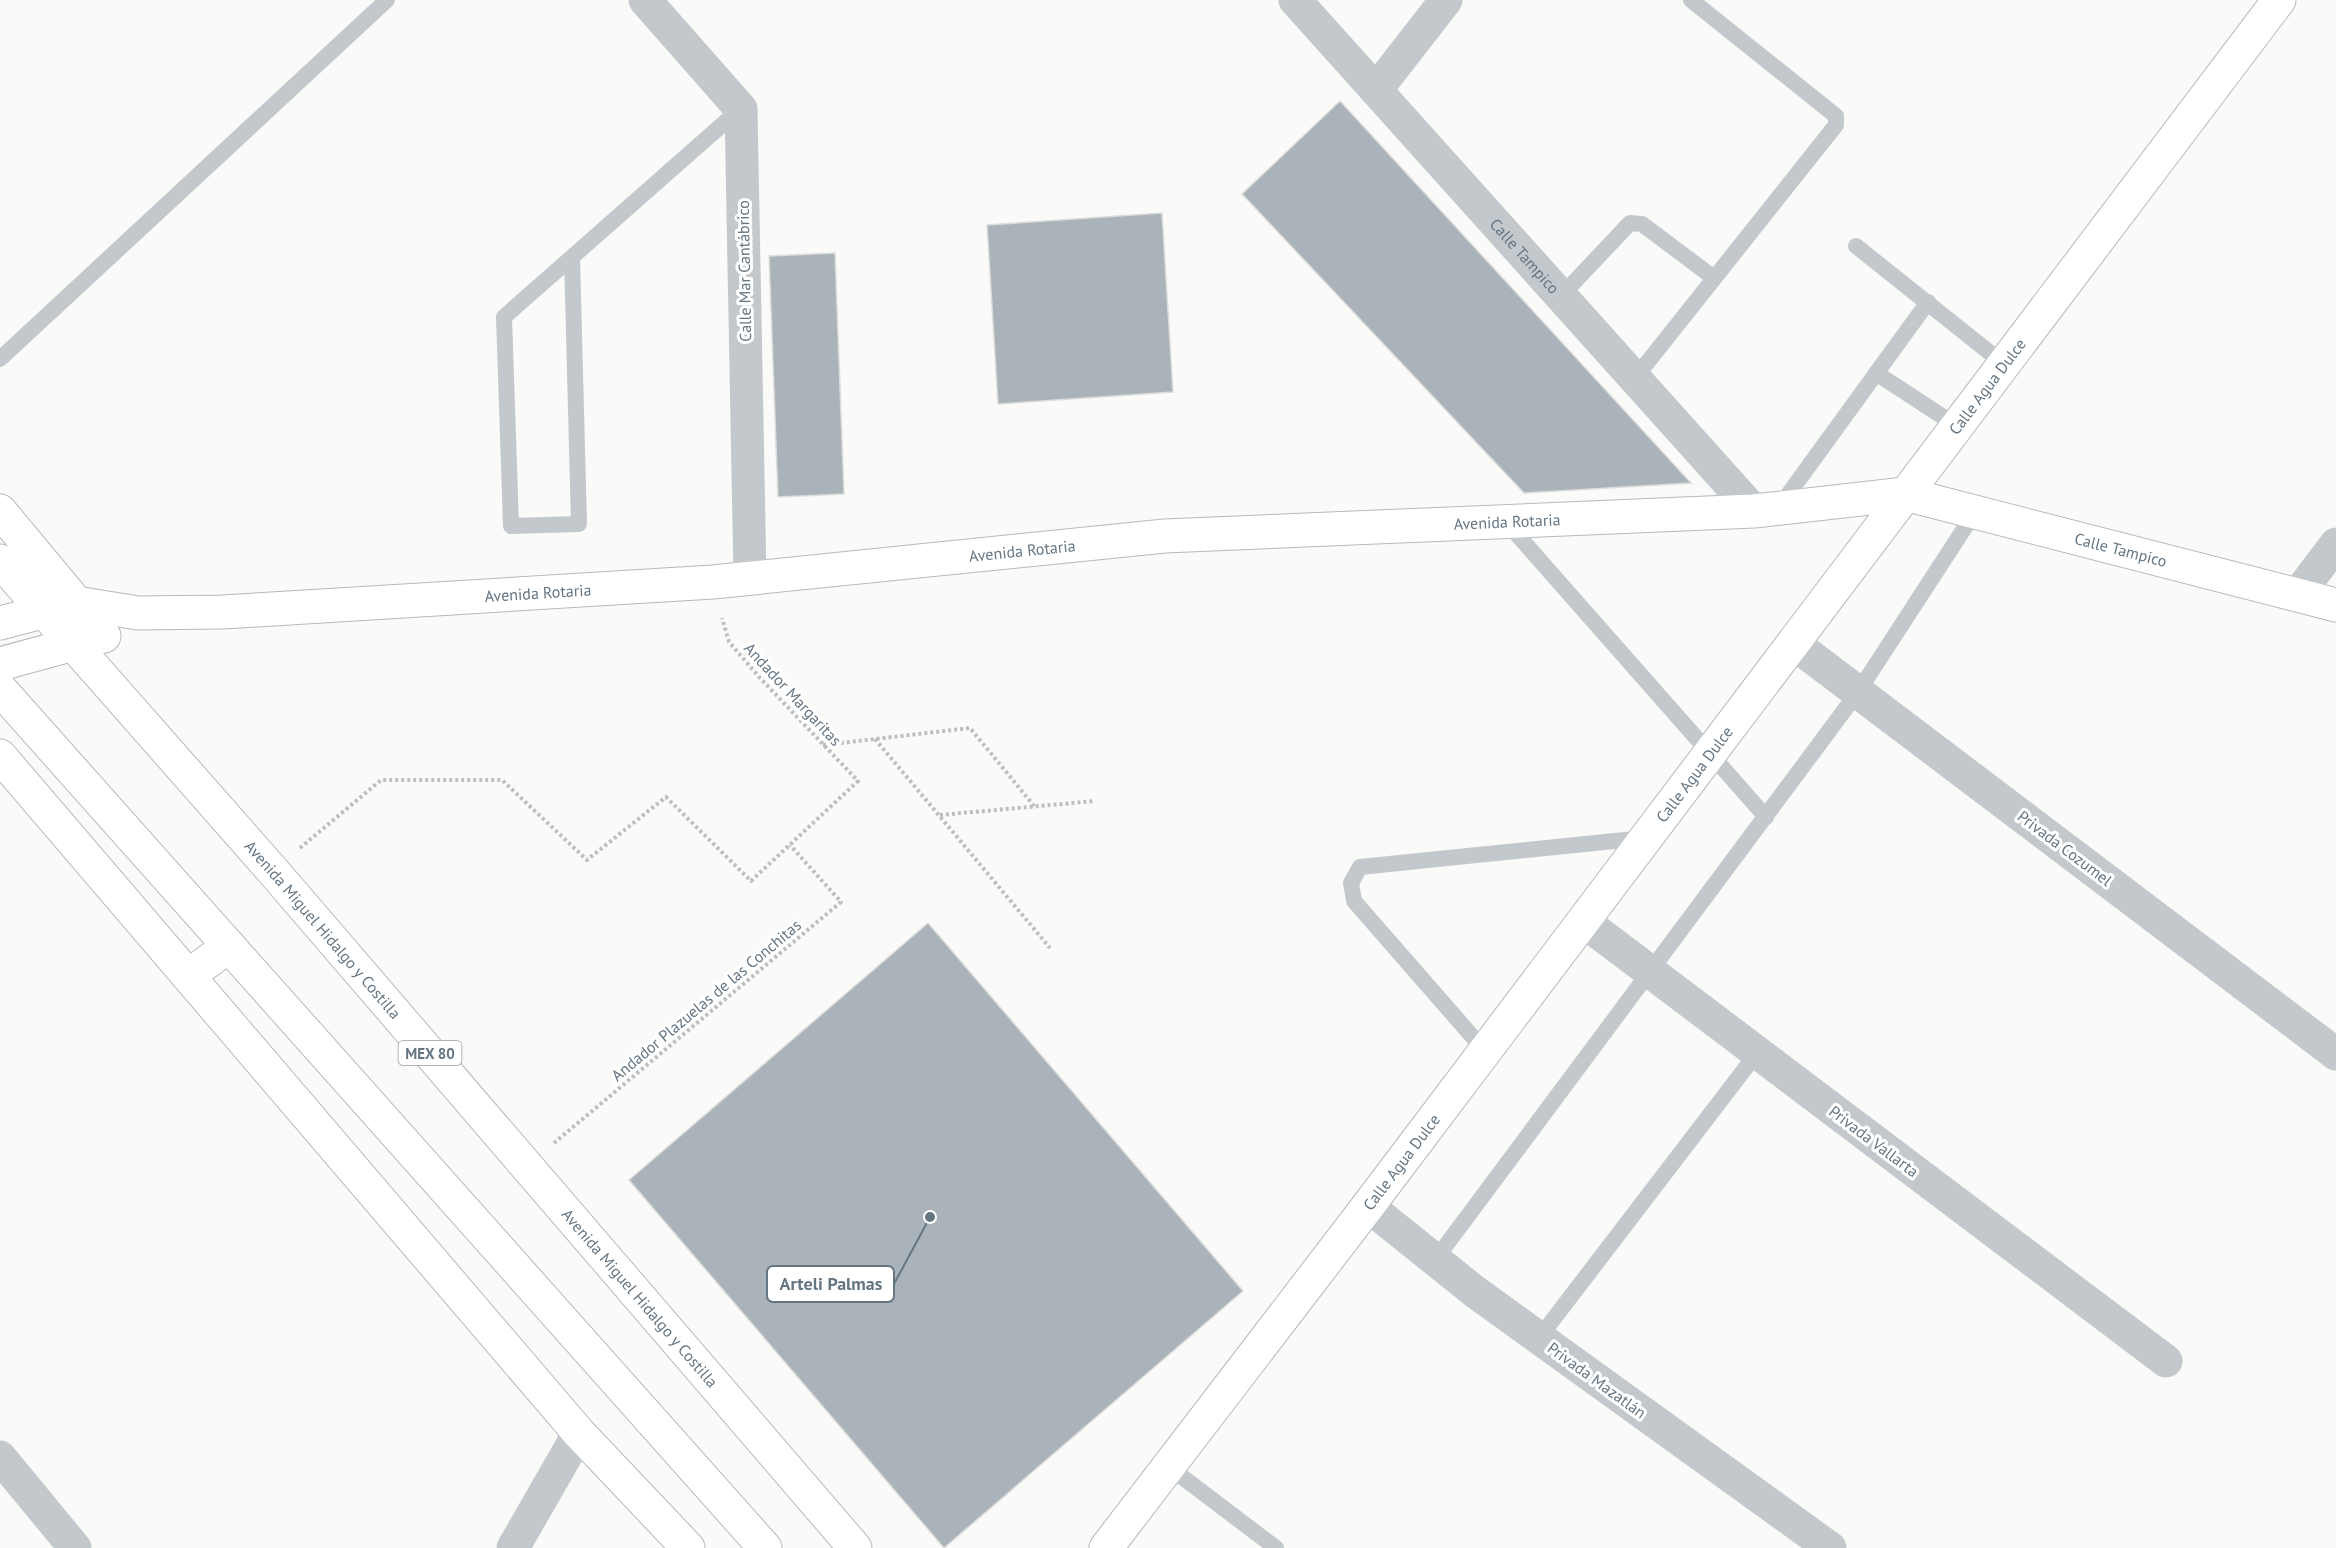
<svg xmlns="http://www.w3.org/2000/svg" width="2336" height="1548" viewBox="0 0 2336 1548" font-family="'PT Sans',sans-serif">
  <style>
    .building { fill: #aab3b9; stroke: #dcdcda; stroke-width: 1.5 }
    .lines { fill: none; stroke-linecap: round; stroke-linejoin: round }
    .secondary-casing { stroke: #b3babf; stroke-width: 35 }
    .primary-casing { stroke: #b5babe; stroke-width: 35 }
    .path { stroke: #bbbfc2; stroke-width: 4; stroke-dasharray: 3 3; stroke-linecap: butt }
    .lane { stroke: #c3c8cc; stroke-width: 16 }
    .street { stroke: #c3c8cc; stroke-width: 33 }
    .secondary { stroke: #fff; stroke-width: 33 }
    .primary { stroke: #fff; stroke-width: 33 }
    .labels { text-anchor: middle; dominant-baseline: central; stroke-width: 6; stroke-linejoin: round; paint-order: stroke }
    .shield { fill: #fff; stroke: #939fa8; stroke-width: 1.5 }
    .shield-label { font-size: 15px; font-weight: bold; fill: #657683 }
    .street-label { font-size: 16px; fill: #657683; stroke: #fff }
    .leader { fill: none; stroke: #657683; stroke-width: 2 }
    .callout-dot { fill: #657683; stroke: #fff; stroke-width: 2 }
    .callout { fill: #fff; stroke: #657683; stroke-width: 2 }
    .callout-label { font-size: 18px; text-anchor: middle; font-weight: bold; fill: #657683 }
  </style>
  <rect width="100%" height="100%" fill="#fafaf8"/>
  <g class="building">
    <polygon points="1340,101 1691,483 1524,493 1242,194"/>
    <polygon points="1162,213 1173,392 998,404 987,225"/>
    <polygon points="835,253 844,494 778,497 769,256"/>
    <polygon points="928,923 1243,1291 944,1548 629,1180"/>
  </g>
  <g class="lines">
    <g class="secondary-casing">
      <g id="secondary">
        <polyline points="0,511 104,636"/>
        <path id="s2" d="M0 623 76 603 138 613 223 612 713 582 1165 536 1754 511 1905 494 2336 605"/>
        <polyline points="0,664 99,637"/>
        <polyline points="0,756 579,1433 688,1548"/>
        <path id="s3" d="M1106 1548 1368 1206 2279 0"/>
      </g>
    </g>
    <g class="primary-casing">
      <g id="primary">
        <path id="s4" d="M0 561 273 871 855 1548"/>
        <polyline points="0,689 765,1548"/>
        <polyline points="188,976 229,946"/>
      </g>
    </g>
    <g class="path">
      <polyline points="875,739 1050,948"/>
      <polyline points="823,745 970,728 1035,807"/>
      <polyline points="940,815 1095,801"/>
      <polyline points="300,848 381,780 502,780 587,860 666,797 751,881 858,781 760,678 729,642 722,618"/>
      <polyline points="554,1143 841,902 790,845"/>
    </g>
    <g class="lane">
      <polyline points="1856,246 2004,364"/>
      <polyline points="572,257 579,524 511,526 504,317 740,109"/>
      <polyline points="1561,296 1630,223 1642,224 1714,278"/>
      <polyline points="0,359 387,0"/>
      <polyline points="1876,373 1957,426"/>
      <polyline points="1635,378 1836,125 1836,116 1691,0"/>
      <polyline points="1779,507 1928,302"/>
      <polyline points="1506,522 1766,817"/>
      <polyline points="1485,1051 1354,901 1351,883 1360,867 1644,838"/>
      <polyline points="1435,1260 1858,692 1975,512"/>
      <polyline points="1539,1338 1757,1053"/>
      <polyline points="1169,1467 1276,1548"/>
    </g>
    <g class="street">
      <polyline points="645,0 741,109 750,578"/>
      <path id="s1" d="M1295 0 1754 511"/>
      <polyline points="1376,90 1446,0"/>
      <polyline points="2299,593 2336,544"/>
      <polyline points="1793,643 2336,1054"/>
      <polyline points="1583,921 2166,1361"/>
      <polyline points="1368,1206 1474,1291 1830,1548"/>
      <polyline points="0,1457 75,1548"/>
      <polyline points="513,1548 579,1433"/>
    </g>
    <use href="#secondary" class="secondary"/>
    <use href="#primary" class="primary"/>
  </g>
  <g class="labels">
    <rect class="shield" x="398.5" y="1041" width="63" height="24" rx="4.5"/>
    <g class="shield-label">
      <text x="430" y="1053">MEX 80</text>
    </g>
    <g class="street-label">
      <text stroke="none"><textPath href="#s1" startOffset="344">Calle Tampico</textPath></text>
      <text transform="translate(744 271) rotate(-91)">Calle Mar Cantábrico</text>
      <text stroke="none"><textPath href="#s3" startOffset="1458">Calle Agua Dulce</textPath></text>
      <text stroke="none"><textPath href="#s2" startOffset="1514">Avenida Rotaria</textPath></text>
      <text stroke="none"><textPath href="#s2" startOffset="2136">Calle Tampico</textPath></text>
      <text stroke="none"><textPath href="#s2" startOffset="1028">Avenida Rotaria</textPath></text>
      <text stroke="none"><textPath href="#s2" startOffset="542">Avenida Rotaria</textPath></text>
      <text transform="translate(793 694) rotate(47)">Andador Margaritas</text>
      <text stroke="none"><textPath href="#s3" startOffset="972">Calle Agua Dulce</textPath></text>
      <text transform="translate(2065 848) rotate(37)">Privada Cozumel</text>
      <text stroke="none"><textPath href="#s4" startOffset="490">Avenida Miguel Hidalgo y Costilla</textPath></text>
      <text transform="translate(706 1000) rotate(-40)">Andador Plazuelas de las Conchitas</text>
      <text transform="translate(1874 1141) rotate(37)">Privada Vallarta</text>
      <text stroke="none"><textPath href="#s3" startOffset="486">Calle Agua Dulce</textPath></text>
      <text stroke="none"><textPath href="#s4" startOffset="976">Avenida Miguel Hidalgo y Costilla</textPath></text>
      <text transform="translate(1597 1380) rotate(36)">Privada Mazatlán</text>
    </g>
  </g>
  <path class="leader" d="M930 1217L894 1284"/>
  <circle class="callout-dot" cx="930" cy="1217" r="6"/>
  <rect class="callout" x="767" y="1266" width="127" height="36" rx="6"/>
  <g class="callout-label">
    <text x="831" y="1290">Arteli Palmas</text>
  </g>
</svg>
